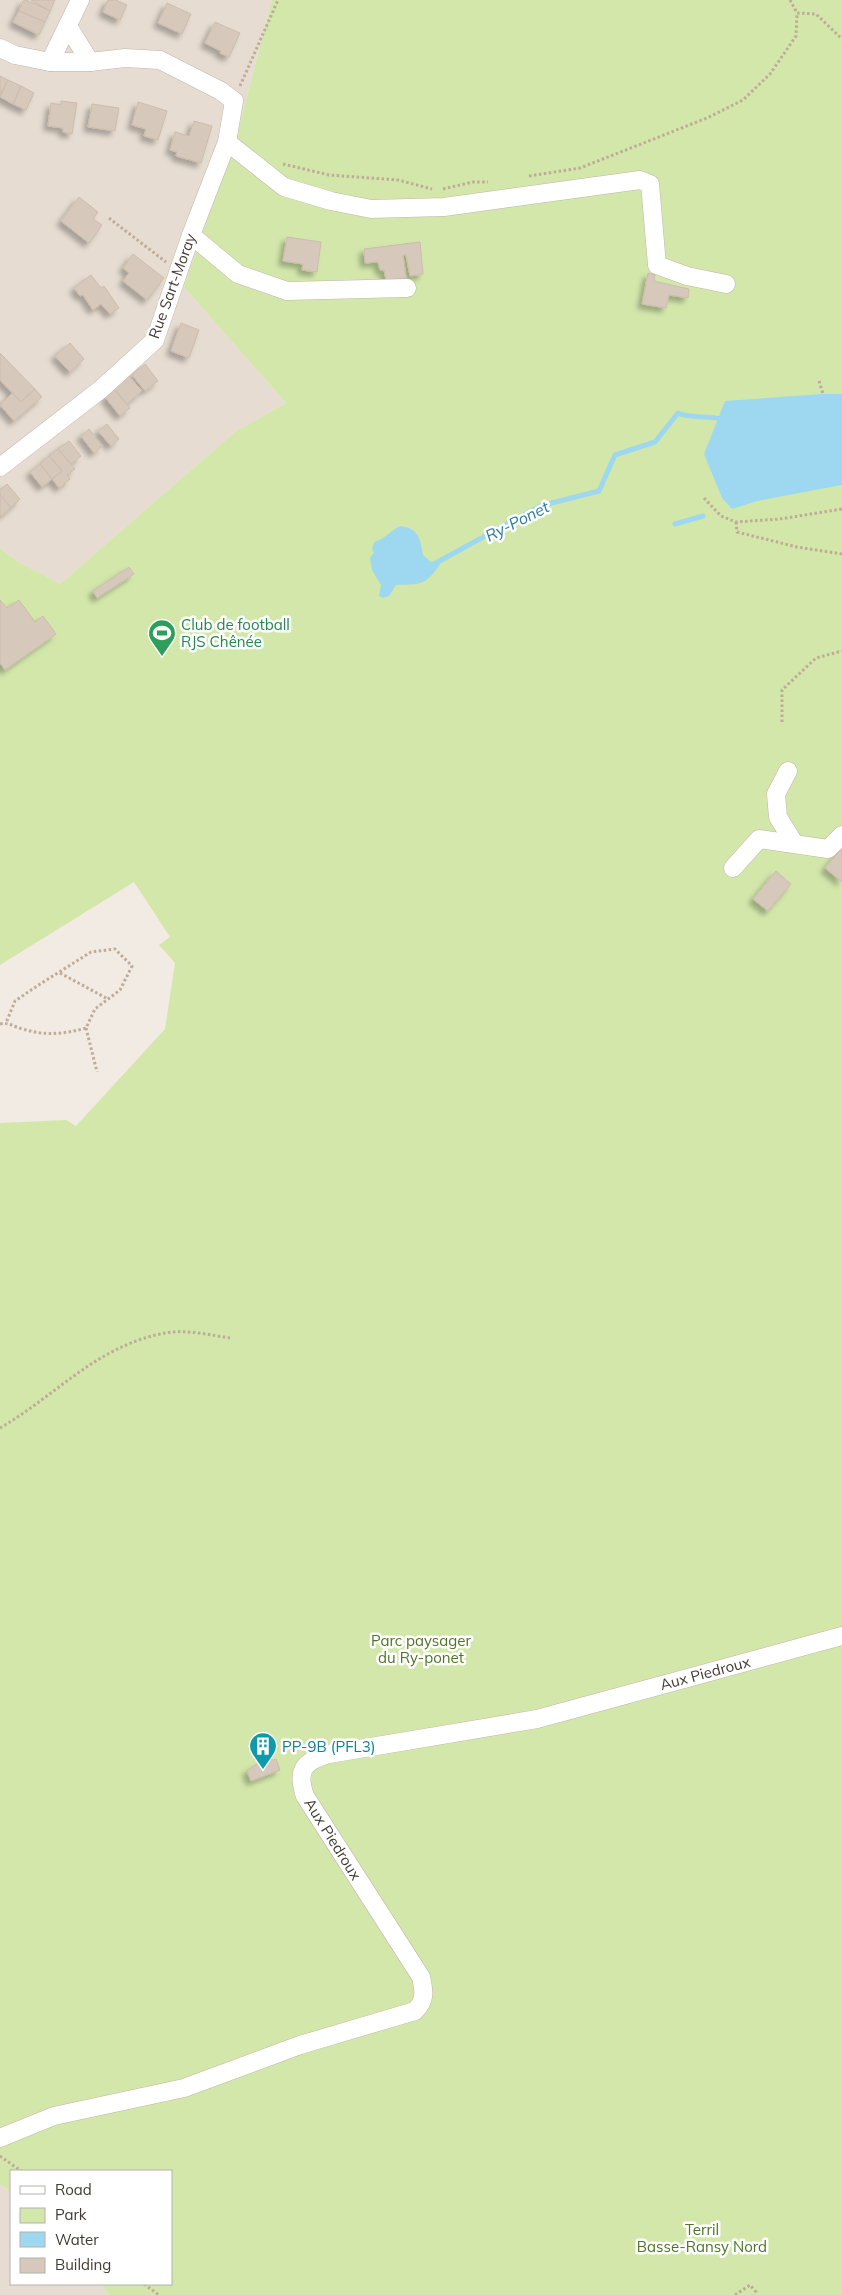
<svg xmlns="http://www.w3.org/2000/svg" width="842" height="2295" viewBox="0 0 842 2295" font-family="Mulish,sans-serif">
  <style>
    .residential { fill: #e6dcd1 }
    .green { fill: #d3e7ab }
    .water { fill: #9dd8f0 }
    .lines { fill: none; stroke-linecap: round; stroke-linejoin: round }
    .stream { stroke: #9dd8f0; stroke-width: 5 }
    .building { fill: #d6c8bb; stroke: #cebcab; filter: url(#shadow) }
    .minor-casing { stroke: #c0b5a8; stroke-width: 19 }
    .path { stroke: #bfab97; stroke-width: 3; stroke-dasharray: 2.5 2.5; stroke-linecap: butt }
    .minor { stroke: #fff; stroke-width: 18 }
    .labels { text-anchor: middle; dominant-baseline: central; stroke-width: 5; stroke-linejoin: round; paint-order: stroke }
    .street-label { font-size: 15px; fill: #433b33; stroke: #fff }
    .leisure-label { font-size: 15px; fill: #27864d; stroke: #fff; text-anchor: start }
    .park-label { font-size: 15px; fill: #4e7427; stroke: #fff }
    .culture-label { font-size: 15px; fill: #0d838f; stroke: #fff; text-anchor: start }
    .water-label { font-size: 16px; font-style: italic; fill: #2a7c9e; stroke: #fff }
  </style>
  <defs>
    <filter id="shadow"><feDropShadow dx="-4.5" dy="4.5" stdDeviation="2.5" flood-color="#0004"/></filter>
  </defs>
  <rect width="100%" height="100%" fill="#f2ebe3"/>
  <g class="residential">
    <polygon points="0,0 272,0 238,131 184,287 286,403 235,432 60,584 20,563 0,548"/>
    <polygon points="0,2184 11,2192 11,2284 101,2284 109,2295 0,2295"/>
  </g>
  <polygon class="green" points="272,0 842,0 842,2295 109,2295 101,2284 171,2284 171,2171 11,2171 11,2192 0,2184 0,1123 66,1120 76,1126 165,1029 175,963 159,945 170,937 134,882 0,965 0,548 20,563 60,584 235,432 286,403 184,287 238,131"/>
  <g class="water">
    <polygon points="823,394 842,394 842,485 757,501 732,509 722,498 704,454 725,401"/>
    <path d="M401 526C419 529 420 538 423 555L431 562 441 563C425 586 422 584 396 585L389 596 383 598 379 596 381 585 372 570 370 558 374 553 372 549 374 542C386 539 390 530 401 526Z"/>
  </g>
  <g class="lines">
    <g class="stream">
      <polyline points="675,524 703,516"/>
      <path d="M434 564 540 506 599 491 615 455 655 442 678 413C694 420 710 414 724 420"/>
    </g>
  </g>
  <g class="building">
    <polygon points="26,0 50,11 45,22 19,11 23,1"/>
    <polygon points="31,0 55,0 50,11"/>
    <polygon points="108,0 116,0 127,5 120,20 103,12"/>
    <polygon points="167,3 191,14 182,34 158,23"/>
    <polygon points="19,11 45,22 39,35 13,22"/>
    <polygon points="215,22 240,33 229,57 220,53 221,51 205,43"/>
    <polygon points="0,76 8,80 0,95"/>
    <polygon points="8,80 21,86 13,104 0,97"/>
    <polygon points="21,86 34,93 26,110 13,104"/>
    <polygon points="61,101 77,103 72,134 63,132 63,128 48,126 51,103 61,105"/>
    <polygon points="138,102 167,111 158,140 144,136 146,129 132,125"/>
    <polygon points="92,104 119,108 115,131 88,127"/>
    <polygon points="194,121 212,126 201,163 176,156 177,152 170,150 175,132 189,136"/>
    <polygon points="79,197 98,212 93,219 102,225 89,243 61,221"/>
    <polygon points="287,237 321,242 317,272 302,270 303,264 283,261"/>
    <polygon points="420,242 423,274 410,276 406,255 403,255 406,278 386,280 384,270 380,270 378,262 365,263 364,249"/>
    <polygon points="133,254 164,278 147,300 123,281 129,273 123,268"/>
    <polygon points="648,273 655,275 654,281 689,289 688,298 669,295 666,308 642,304"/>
    <polygon points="91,275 101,288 104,286 119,308 110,314 101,304 93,310 83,295 80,296 74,288"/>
    <polygon points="181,323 199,330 189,358 171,351"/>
    <polygon points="70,343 84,359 70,372 55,356"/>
    <polygon points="0,353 35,389 21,402 0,380"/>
    <polygon points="145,364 158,381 145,391 132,375"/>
    <polygon points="129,376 142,391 127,404 114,389"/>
    <polygon points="35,389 42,397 14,421 0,405 12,393 21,402"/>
    <polygon points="114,389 130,408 120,416 105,397"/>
    <polygon points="107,424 119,439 111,446 98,431"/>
    <polygon points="89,429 102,446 94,453 81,436"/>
    <polygon points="69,441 81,456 71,464 58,449"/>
    <polygon points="58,449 75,469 67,475 70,479 59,488 52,479 62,471 49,456"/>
    <polygon points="49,456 62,471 52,479 40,464"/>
    <polygon points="40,464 52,479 42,487 30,472"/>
    <polygon points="7,484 20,499 11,508 0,495 0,490"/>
    <polygon points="0,495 11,508 1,516 0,515"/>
    <polygon points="129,567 134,574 97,598 93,591"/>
    <polygon points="0,600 7,608 19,600 35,622 43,616 56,634 5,670 0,663"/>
    <polygon points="842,848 842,882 825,868"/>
    <polygon points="776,871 791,884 768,911 753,899"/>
    <polygon points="276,1759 280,1770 251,1781 247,1771 255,1765"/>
  </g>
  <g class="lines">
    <g class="minor-casing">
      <g id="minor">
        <polyline points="68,26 90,62"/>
        <polyline points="0,48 15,55 50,62 90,62 125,58 160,60 221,91 234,101 227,142 191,235 155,340 100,390 0,467"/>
        <polyline points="50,62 80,0"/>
        <polyline points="227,142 284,187 331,201 371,209 444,207 640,180 650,184 657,265 687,276 726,284"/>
        <polyline points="191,235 238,274 287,291 407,288"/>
        <polyline points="788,771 776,794 778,817 794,843"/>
        <polyline points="733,868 759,839 828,849 842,835"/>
        <path d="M0 2138 54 2116 184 2088 300 2045 415 2011C426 2000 424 1991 421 1977L305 1796C296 1770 304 1761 329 1754L537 1719 842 1636"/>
      </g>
    </g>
    <g class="path">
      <polyline points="790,0 797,13"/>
      <polyline points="240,86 278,0"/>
      <polyline points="283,164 329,175 398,180 432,189"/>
      <polyline points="529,176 580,168 707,118 743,100 770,74 796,36 797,13 816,14 842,39"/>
      <polyline points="443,189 473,182 488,182"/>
      <polyline points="109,218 166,262"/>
      <polyline points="819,381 823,394"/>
      <polyline points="704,498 721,516 736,522 780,519 842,509"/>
      <polyline points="736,522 737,532 797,547 842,554"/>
      <polyline points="782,722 782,690 816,658 842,651"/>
      <polyline points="60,973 108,999"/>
      <path d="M0 1024C9 1022 14 1027 23 1029 44 1036 65 1034 86 1028L95 1009 120 990 132 966 115 949 91 952 37 986 15 1001 6 1023"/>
      <polyline points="86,1028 97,1072"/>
      <path d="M0 1428C57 1395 96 1346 165 1333 185 1329 210 1335 230 1338"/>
      <polyline points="0,2156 21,2171"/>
      <polyline points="144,2284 159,2295"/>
      <polyline points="735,2295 750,2285 756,2292 755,2295"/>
    </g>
    <use href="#minor" class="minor"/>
  </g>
  <defs>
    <g id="stadium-pin" transform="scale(1.4375)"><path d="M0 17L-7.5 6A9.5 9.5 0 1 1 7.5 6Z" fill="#2e9e5b" stroke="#fff"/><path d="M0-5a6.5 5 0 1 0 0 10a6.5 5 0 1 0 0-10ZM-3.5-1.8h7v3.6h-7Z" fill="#fff"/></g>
    <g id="building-pin" transform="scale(1.4375)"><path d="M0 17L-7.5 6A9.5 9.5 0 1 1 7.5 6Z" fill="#0f9aa8" stroke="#fff"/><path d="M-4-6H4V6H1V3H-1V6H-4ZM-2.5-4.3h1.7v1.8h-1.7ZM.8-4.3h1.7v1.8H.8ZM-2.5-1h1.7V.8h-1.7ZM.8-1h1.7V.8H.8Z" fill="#fff"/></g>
  </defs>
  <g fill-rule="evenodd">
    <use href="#stadium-pin" x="162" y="633"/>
    <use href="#building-pin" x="263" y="1746"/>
  </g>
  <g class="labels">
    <g class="street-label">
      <text transform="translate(172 286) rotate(-70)">Rue Sart-Moray</text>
      <text transform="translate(705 1673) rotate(-15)">Aux Piedroux</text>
      <text transform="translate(333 1839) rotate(58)">Aux Piedroux</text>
    </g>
    <g class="leisure-label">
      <text x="181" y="624">Club de football<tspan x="181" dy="17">RJS Chênée</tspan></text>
    </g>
    <g class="park-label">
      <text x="421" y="1640">Parc paysager<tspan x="421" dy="17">du Ry-ponet</tspan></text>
      <text x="702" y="2229">Terril<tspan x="702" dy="17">Basse-Ransy Nord</tspan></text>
    </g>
    <g class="culture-label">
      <text x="282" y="1746">PP-9B (PFL3)</text>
    </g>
    <g class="water-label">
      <text transform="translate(517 521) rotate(-27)">Ry-Ponet</text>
    </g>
  </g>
  <rect x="10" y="2170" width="162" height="115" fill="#ffffff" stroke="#b4b1ad"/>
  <rect x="20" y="2186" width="25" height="8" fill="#ffffff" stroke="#b4b1ad"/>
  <text x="55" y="2195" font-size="15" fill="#433b33">Road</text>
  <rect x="20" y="2208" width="25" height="15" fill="#d3e7ab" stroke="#b4b1ad"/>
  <text x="55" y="2220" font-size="15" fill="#433b33">Park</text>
  <rect x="20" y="2232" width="25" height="15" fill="#9dd8f0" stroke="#b4b1ad"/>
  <text x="55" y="2245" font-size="15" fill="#433b33">Water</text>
  <rect x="20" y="2258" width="25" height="15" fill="#d6c8bb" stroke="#b4b1ad"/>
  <text x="55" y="2270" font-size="15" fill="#433b33">Building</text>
</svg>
